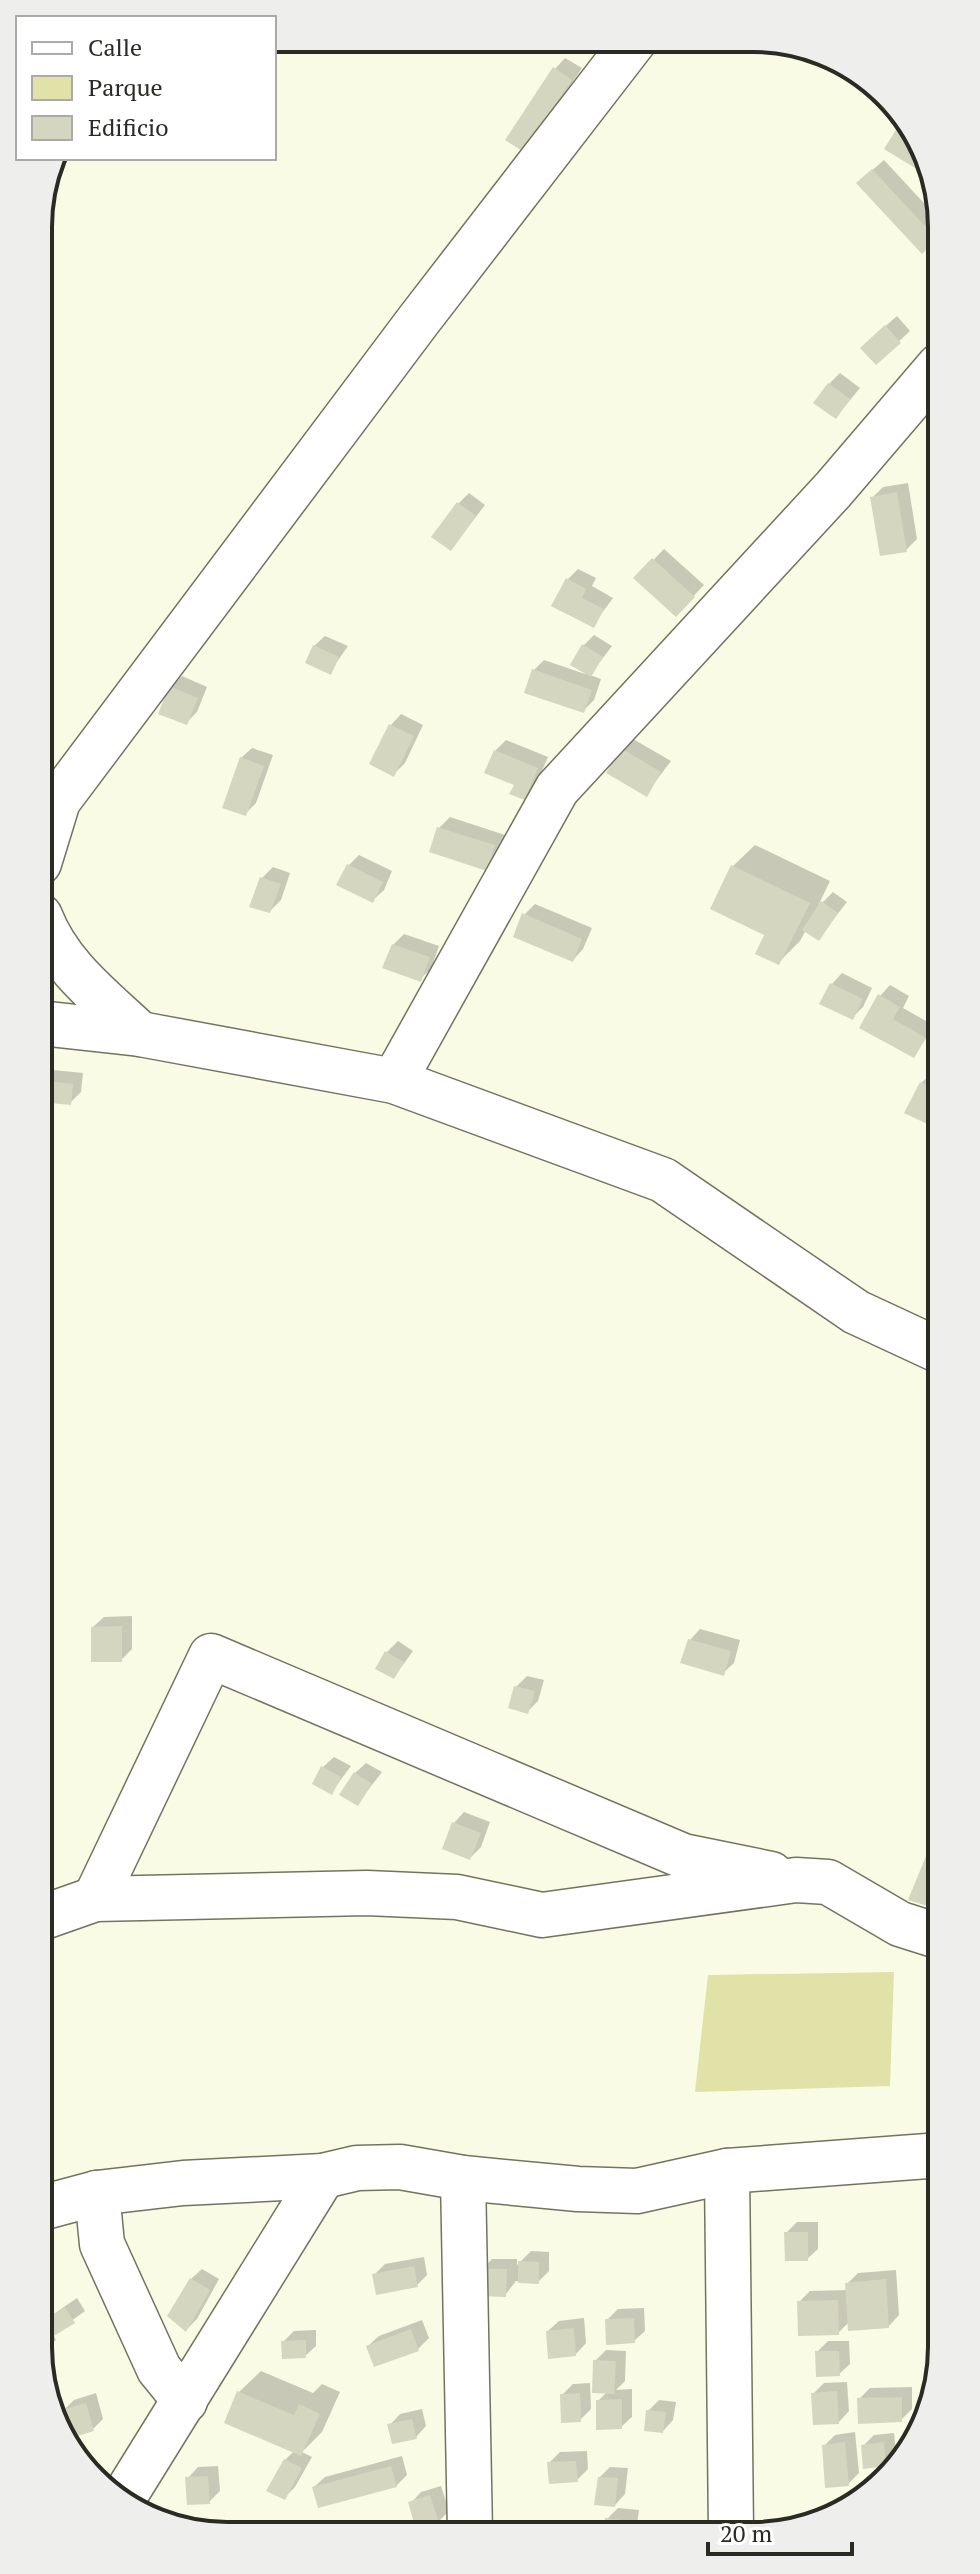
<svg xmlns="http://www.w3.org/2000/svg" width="980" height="2574" viewBox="0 0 980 2574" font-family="'PT Serif',serif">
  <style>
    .green { fill: #e1e2a8 }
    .shadow { fill: #0003 }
    .building { fill: #d5d6bf }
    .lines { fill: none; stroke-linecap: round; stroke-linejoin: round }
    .street-casing { stroke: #73745f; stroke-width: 47 }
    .street { stroke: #fff; stroke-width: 44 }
    .rim { fill: none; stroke: #2a2b22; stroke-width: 4 }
  </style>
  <rect width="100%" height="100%" fill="#fafbe4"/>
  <polygon class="green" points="894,1972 890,2086 695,2092 708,1975"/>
  <g class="shadow">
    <polygon points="565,58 582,68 534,139 555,69"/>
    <polygon points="884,160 935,215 938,210 938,235 922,251 869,173"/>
    <polygon points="897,316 910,331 876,363 873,337"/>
    <polygon points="840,373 860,388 836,417 829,384"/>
    <polygon points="908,483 917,539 906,550 872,498 883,487"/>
    <polygon points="469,493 485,505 451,549 458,504"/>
    <polygon points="664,549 704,585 686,604 636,578"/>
    <polygon points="578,569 596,578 592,586 613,598 593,625 568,579"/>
    <polygon points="594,635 612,646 590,675 601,679 594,700 584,710 534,670 544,660 585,674 583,646"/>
    <polygon points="325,636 348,646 330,672 314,646"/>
    <polygon points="182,676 207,687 197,712 186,723 171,687"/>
    <polygon points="401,714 423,725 405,763 394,774 391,725"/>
    <polygon points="633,739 671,761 646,794 622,749"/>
    <polygon points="506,740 548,757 535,787 524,798 495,751"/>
    <polygon points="252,748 273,755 256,803 245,814 241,758"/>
    <polygon points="450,817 505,835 497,858 487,868 439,828"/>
    <polygon points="755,845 830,881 817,908 833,892 847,902 818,939 806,930 800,941 778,963 733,866"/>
    <polygon points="359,855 392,871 384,890 373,900 348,866"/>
    <polygon points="273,867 290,873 281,900 270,911 262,878"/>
    <polygon points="535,904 592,928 583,949 573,960 524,915"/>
    <polygon points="404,934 439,946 431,969 420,979 393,945"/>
    <polygon points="842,973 872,988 863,1007 852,1018 832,984"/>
    <polygon points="890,985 909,996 903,1008 935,1026 914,1055 862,1027 880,996"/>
    <polygon points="53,1070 83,1073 81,1092 70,1103 40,1100 42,1081"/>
    <polygon points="932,1073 940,1076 940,1128 921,1083"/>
    <polygon points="132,1616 132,1649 121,1660 93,1627 104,1617"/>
    <polygon points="700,1629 740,1640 734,1663 723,1673 690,1640"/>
    <polygon points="398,1641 413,1651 394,1677 387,1652"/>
    <polygon points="527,1676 544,1680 538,1701 527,1712 516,1687"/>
    <polygon points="334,1757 351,1766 331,1793 323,1767"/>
    <polygon points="366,1763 382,1772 357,1804 355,1773"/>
    <polygon points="464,1812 490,1822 481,1847 470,1858 454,1823"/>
    <polygon points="797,2222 818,2222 818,2249 807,2259 786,2233"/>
    <polygon points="531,2251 549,2252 549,2271 538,2282 516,2281 505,2295 482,2269 492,2259 517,2259 517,2265"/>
    <polygon points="424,2257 427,2275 417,2285 374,2275 385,2264"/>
    <polygon points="202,2269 219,2279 197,2319 186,2330 191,2279"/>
    <polygon points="896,2270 899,2315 889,2326 850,2321 838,2333 799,2302 810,2291 848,2290 847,2284 858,2273"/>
    <polygon points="77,2298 85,2311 53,2334 56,2340 42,2353 42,2322"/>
    <polygon points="644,2308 645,2331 634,2341 607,2320 618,2309"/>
    <polygon points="584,2318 586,2343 576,2354 548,2331 559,2321"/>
    <polygon points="422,2320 429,2338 418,2349 368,2346 379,2336"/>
    <polygon points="316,2330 316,2346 305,2356 283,2342 294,2331"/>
    <polygon points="828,2341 849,2341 850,2364 839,2374 817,2352"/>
    <polygon points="606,2350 626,2351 625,2381 616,2390 632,2389 632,2417 621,2427 598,2401 607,2392 595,2361"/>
    <polygon points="261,2371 313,2393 322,2384 340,2392 322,2432 302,2452 312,2457 295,2487 284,2498 285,2460 294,2451 239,2392"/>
    <polygon points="847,2382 849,2411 839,2422 813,2394 824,2383"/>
    <polygon points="590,2383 591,2409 580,2420 562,2395 573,2384"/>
    <polygon points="912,2387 912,2409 901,2420 859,2399 870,2388"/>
    <polygon points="96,2393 103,2419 93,2429 64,2410 74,2400"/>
    <polygon points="659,2400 676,2402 673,2420 663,2431 648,2411"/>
    <polygon points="422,2409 426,2426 416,2437 390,2425 400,2414"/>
    <polygon points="855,2432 859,2473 848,2484 824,2446 835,2435"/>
    <polygon points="894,2433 896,2453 886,2464 863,2446 874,2435"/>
    <polygon points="587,2451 588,2469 577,2480 549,2463 560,2452"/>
    <polygon points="402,2456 407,2475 396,2486 314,2487 325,2477"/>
    <polygon points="218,2466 220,2491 209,2502 188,2478 198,2467"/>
    <polygon points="610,2467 628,2468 625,2494 615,2505 599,2478"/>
    <polygon points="441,2486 449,2511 438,2522 411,2503 421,2492"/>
    <polygon points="618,2508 639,2510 636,2532 606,2532 607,2519"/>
  </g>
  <g class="building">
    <polygon points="553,67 572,80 524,152 505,140"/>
    <polygon points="899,125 906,130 933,179 884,149"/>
    <polygon points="872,169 937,239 922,254 856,183"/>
    <polygon points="938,207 938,224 930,219"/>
    <polygon points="938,245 938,269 926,257"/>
    <polygon points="885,325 901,343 876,365 860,348"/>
    <polygon points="828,383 850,399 836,419 813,403"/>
    <polygon points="897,492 907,552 880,556 870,497"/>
    <polygon points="457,502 476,516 451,551 431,537"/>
    <polygon points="652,558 695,597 676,617 633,578"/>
    <polygon points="566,578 586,589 582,598 604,609 594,628 551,606"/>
    <polygon points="582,644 603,657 591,677 570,665"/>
    <polygon points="313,645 339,657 331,675 305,663"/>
    <polygon points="532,669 592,690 584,713 524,693"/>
    <polygon points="169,686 198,698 187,725 158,714"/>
    <polygon points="389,724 414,736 394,777 369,764"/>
    <polygon points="621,748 661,772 647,797 606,773"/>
    <polygon points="494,750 538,768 525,800 509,794 514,785 484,773"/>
    <polygon points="240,757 264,766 246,816 222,808"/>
    <polygon points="437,827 495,845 487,871 429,852"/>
    <polygon points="347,864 383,882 373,903 336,885"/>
    <polygon points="731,865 810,903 779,965 755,954 764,935 710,909"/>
    <polygon points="260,877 281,884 270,913 249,907"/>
    <polygon points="821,901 838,913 819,941 802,930"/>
    <polygon points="522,913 582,939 573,962 513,937"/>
    <polygon points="392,944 430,957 421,982 382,968"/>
    <polygon points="830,983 863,999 853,1020 819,1004"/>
    <polygon points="878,994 900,1007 893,1019 926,1038 914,1058 859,1028"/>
    <polygon points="40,1080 73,1084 71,1105 40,1102"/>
    <polygon points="920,1082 940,1092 940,1130 904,1113"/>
    <polygon points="122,1626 122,1662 91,1662 91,1627"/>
    <polygon points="688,1639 731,1651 724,1676 680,1663"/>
    <polygon points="385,1651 404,1662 394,1679 375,1669"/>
    <polygon points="514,1686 535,1691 528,1714 508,1708"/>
    <polygon points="321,1766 341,1777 332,1795 312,1784"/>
    <polygon points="354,1772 372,1784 358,1806 339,1795"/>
    <polygon points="452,1822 481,1833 470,1860 442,1849"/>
    <polygon points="933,1839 941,1842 941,1910 908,1900"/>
    <polygon points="784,2232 808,2232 808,2261 785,2261"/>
    <polygon points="518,2261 539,2262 539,2284 518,2283"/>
    <polygon points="414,2266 418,2287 376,2295 372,2274"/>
    <polygon points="480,2269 507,2269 506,2297 479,2296"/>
    <polygon points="190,2278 210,2290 186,2332 167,2316"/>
    <polygon points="886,2279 889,2328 848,2331 845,2283"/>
    <polygon points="838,2300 839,2335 798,2336 797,2301"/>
    <polygon points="65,2307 75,2323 49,2339 42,2321"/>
    <polygon points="634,2318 635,2343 606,2345 605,2319"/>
    <polygon points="574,2328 576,2356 548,2359 546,2331"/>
    <polygon points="411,2329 419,2351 374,2367 366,2346"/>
    <polygon points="306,2340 306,2358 282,2359 281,2341"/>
    <polygon points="815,2351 839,2351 840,2376 816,2377"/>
    <polygon points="593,2360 616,2361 614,2394 592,2393"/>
    <polygon points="237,2391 294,2415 299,2404 320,2414 301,2456 224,2423"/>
    <polygon points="837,2391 839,2424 813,2425 811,2393"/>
    <polygon points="580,2393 581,2422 561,2423 560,2394"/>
    <polygon points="902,2397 902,2422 858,2424 857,2398"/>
    <polygon points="622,2399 622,2429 596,2430 596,2400"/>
    <polygon points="86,2403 94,2431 71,2438 61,2410"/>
    <polygon points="646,2410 666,2412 663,2433 644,2431"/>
    <polygon points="412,2419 417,2439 392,2444 387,2424"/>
    <polygon points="845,2442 849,2486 825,2488 822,2445"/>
    <polygon points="884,2442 886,2466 863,2469 861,2445"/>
    <polygon points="284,2459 302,2468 285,2500 266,2491"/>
    <polygon points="576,2461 578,2482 549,2484 547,2462"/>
    <polygon points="391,2466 397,2487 318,2508 312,2487"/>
    <polygon points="208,2476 210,2504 187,2505 185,2477"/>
    <polygon points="598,2477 618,2478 615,2507 594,2505"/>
    <polygon points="430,2495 439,2523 416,2530 408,2502"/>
    <polygon points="605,2518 629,2521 628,2532 604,2532"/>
  </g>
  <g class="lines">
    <g class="street-casing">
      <g id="street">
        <polyline points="39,863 58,801 418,321 634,41"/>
        <path d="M40 916C59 966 102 998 140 1034"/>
        <polyline points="40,1023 140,1034 394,1081 663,1180 856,1312 940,1351"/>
        <polyline points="394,1081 557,789 833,490 939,366"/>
        <polyline points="95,1899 211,1656 683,1856 771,1874"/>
        <polyline points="41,1918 95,1899 367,1893 457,1897 542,1915 796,1880 828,1882 900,1924 941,1937"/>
        <polyline points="727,2171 731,2532"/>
        <polyline points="463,2178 470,2532"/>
        <polyline points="97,2193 102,2244 159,2369 185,2401"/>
        <polyline points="41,2208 97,2193 183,2183 323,2176 357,2168 400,2167 463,2178 578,2189 637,2191 727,2171 941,2155"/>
        <polyline points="124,2497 323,2176"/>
      </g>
    </g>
    <use href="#street" class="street"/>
  </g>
  <path d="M0 0H980V2574H0ZM227 52H753A175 175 0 0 1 928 227V2347A175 175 0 0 1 753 2522H227A175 175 0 0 1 52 2347V227A175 175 0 0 1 227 52Z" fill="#eeeeed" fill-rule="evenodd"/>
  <path class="rim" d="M227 52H753A175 175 0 0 1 928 227V2347A175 175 0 0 1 753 2522H227A175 175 0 0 1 52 2347V227A175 175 0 0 1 227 52Z"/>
  <rect x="16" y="16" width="260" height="144" fill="#ffffff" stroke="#aaaaa7" stroke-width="2"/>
  <rect x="32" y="42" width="40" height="12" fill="#ffffff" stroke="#aaaaa7" stroke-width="2"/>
  <text x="88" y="56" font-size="24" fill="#2a2b22">Calle</text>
  <rect x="32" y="76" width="40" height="24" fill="#e1e2a8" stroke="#aaaaa7" stroke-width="2"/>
  <text x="88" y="96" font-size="24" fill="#2a2b22">Parque</text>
  <rect x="32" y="116" width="40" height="24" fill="#d5d6bf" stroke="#aaaaa7" stroke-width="2"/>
  <text x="88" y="136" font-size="24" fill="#2a2b22">Edificio</text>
  <path d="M708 2542v12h144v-12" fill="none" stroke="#2a2b22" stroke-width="4"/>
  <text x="720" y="2542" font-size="24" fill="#2a2b22" stroke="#ffffff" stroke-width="6" paint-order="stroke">20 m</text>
</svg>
